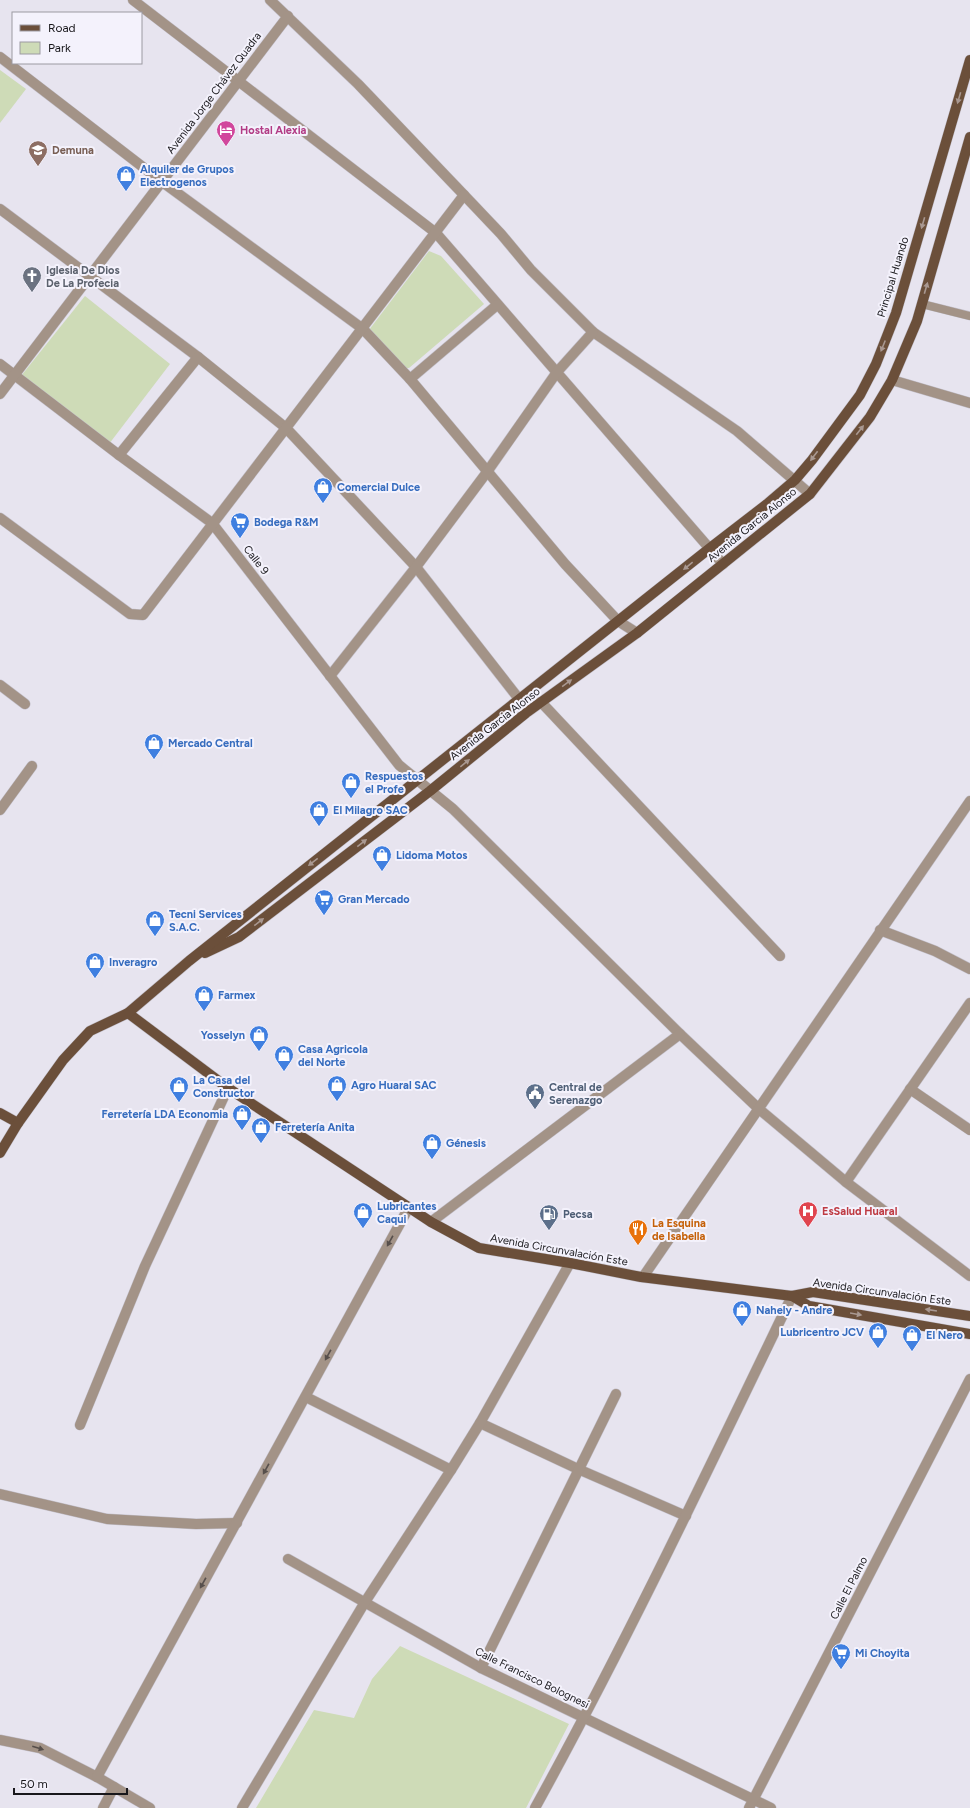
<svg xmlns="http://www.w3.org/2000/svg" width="970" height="1808" viewBox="0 0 970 1808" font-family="Figtree,sans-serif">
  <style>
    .green { fill: #cedbb7 }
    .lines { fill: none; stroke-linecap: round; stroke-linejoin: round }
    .service-casing { stroke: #c2bfc9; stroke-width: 9 }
    .pedestrian-casing { stroke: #c2bfc9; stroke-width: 11 }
    .minor-casing { stroke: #c2bfc9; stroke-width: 11 }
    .primary-casing { stroke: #c2bfc9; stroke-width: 11 }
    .service { stroke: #a39387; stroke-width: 8 }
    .pedestrian { stroke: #a39387; stroke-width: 10 }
    .minor { stroke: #a39387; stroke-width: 10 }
    .primary { stroke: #6b4f3a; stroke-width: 10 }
    .oneway { fill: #a99891 }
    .oneway2 { fill: #574f4c }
    .labels { text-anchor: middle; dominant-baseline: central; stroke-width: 4; stroke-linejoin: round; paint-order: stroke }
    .street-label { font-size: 11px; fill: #18171b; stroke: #f4f2fc }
    .hotel-label { font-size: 11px; font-weight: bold; fill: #b23c85; stroke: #f4f2fc; text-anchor: start }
    .education-label { font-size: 11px; font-weight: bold; fill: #785e54; stroke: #f4f2fc; text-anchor: start }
    .shop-label { font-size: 11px; font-weight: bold; fill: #366cbe; stroke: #f4f2fc; text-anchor: start }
    .worship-label { font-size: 11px; font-weight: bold; fill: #5b616d; stroke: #f4f2fc; text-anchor: start }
    .service-label { font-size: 11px; font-weight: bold; fill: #4e5e75; stroke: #f4f2fc; text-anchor: start }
    .health-label { font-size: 11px; font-weight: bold; fill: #be3a42; stroke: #f4f2fc; text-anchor: start }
    .food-label { font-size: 11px; font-weight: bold; fill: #c56008; stroke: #f4f2fc; text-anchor: start }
  </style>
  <rect width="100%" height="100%" fill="#e7e4ef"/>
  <g class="green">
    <polygon points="0,70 26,89 0,123"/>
    <polygon points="429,251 441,256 484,304 409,368 398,368 369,330"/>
    <polygon points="85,296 170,364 109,444 21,376"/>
    <polygon points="400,1646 569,1724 526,1808 256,1808 314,1710 354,1718 372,1679"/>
  </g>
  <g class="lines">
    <g class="service-casing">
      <polyline id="service" points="922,304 970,316"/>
    </g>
    <g class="pedestrian-casing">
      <polyline id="pedestrian" points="0,1494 107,1519 196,1524 237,1523"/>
    </g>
    <g class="minor-casing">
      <g id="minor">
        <polyline points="133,0 436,233 723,564"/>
        <polyline points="270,0 358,84 464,195 501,234 531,270 593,332 737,431 810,494"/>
        <polyline points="0,57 161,181 363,329 410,379 565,564 618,621 637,633"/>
        <polyline points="0,209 198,357 286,428 416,567 519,699"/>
        <polyline points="0,364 119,455 212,523 399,765 453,809 680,1034 759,1109 846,1182 970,1276"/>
        <polyline points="410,379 497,305"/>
        <polyline points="892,380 970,403"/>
        <polyline points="0,394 288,16"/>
        <polyline points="119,455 198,357"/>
        <polyline points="0,518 130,614 143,615 464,195"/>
        <polyline points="330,676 416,567 487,472 557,372 593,332"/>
        <polyline points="0,685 25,704"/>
        <polyline points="541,702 780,956"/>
        <polyline points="0,810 32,766"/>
        <polyline points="880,930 935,951 970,969"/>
        <polyline points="910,1089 970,1130"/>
        <polyline points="846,1182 970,1003"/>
        <polyline points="431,1222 680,1034"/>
        <polyline points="643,1277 970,801"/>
        <polyline points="306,1397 451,1470"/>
        <polyline points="480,1423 578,1469 686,1516"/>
        <polyline points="80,1425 145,1266 228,1088"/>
        <polyline points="288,1559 481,1668 771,1808"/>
        <polyline points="481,1668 616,1394"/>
        <polyline points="0,1740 40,1748 97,1777 150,1808"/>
        <polyline points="97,1777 409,1207"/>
        <polyline points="103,1808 114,1787"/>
        <polyline points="242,1808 365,1602 451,1470 480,1423 570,1263"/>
        <path d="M535 1808C627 1641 709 1468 792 1296"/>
        <polyline points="749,1808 970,1379"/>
      </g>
    </g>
    <g class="primary-casing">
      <g id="primary">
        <polyline points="205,953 239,937 430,791 526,713 637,633 810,494 870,417 892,380 917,321 970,137"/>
        <polyline points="128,1013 228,1088 431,1222 479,1248 570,1263 641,1277 792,1296 813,1292 970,1316"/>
        <polyline points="0,1113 18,1123"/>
        <polyline points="0,1153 18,1123 63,1060 90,1031 128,1013 189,961 710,548 767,504 795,480 812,460 860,395 876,364 896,313 970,60"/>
        <polyline points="792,1296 809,1306 970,1334"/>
      </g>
    </g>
    <use href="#service" class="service"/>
    <use href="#pedestrian" class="pedestrian"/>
    <use href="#minor" class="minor"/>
    <use href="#primary" class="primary"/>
  </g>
  <defs><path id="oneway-solid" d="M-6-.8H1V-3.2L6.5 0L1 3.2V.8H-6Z"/></defs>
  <g class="oneway">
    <use href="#oneway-solid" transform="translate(959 98) rotate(106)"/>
    <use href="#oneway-solid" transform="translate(923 223) rotate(106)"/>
    <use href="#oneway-solid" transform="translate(926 288) rotate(-74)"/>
    <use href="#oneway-solid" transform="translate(883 346) rotate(112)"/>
    <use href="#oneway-solid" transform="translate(860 430) rotate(-52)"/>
    <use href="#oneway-solid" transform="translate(814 456) rotate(127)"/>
    <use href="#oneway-solid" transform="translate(688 566) rotate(141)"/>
    <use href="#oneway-solid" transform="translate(567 683) rotate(-36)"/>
    <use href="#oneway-solid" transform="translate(465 763) rotate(-39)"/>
    <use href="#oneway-solid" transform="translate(362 843) rotate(-38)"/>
    <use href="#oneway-solid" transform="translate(313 862) rotate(142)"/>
    <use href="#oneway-solid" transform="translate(259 922) rotate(-38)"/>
    <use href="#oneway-solid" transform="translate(931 1310) rotate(-171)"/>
    <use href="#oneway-solid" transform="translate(856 1314) rotate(10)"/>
  </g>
  <g class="oneway2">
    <use href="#oneway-solid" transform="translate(390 1241) rotate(119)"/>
    <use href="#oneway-solid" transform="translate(328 1355) rotate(119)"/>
    <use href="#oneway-solid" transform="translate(266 1469) rotate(119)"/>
    <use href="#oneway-solid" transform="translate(203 1583) rotate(119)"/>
    <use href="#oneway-solid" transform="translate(38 1748) rotate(17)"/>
  </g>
  <defs>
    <g id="hotel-pin" transform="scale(1)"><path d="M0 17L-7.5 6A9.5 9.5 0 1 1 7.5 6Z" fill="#d1479c" stroke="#f4f2fc"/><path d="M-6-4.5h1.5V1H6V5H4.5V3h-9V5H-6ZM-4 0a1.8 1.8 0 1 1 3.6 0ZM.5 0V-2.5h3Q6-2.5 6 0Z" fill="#fff"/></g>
    <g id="school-pin" transform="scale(1)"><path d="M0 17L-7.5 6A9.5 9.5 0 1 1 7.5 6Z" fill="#8d6e63" stroke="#f4f2fc"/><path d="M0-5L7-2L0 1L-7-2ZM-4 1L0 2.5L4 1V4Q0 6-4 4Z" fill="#fff"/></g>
    <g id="shop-pin" transform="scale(1)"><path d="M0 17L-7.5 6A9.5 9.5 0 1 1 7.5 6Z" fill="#3f7fe0" stroke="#f4f2fc"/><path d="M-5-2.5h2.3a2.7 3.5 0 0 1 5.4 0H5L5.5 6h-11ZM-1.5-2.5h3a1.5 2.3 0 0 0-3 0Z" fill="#fff"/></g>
    <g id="church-pin" transform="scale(1)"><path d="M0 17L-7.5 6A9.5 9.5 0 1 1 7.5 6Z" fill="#6b7280" stroke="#f4f2fc"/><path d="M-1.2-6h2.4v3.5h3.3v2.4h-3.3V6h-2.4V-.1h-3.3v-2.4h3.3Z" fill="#fff"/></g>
    <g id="supermarket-pin" transform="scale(1)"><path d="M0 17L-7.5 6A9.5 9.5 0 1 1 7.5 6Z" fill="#3f7fe0" stroke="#f4f2fc"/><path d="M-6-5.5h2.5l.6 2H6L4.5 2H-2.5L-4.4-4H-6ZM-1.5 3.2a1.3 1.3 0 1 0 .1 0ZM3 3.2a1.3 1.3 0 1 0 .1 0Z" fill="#fff"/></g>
    <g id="civic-pin" transform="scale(1)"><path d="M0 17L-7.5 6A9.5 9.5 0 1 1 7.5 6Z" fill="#5c6f8a" stroke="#f4f2fc"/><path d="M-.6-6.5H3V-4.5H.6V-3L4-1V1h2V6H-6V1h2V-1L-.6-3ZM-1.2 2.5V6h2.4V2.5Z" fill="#fff"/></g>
    <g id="hospital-pin" transform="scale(1)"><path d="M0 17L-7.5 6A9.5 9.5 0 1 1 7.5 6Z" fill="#e0444e" stroke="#f4f2fc"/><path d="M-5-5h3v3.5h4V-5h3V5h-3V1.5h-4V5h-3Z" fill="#fff"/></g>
    <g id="fuel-pin" transform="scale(1)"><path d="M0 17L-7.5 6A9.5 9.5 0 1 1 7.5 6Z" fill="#5c6f8a" stroke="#f4f2fc"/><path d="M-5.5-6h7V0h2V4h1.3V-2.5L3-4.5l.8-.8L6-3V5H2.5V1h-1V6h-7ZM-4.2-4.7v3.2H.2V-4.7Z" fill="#fff"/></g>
    <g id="restaurant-pin" transform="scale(1)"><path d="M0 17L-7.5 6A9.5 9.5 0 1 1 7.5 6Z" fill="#e8710a" stroke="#f4f2fc"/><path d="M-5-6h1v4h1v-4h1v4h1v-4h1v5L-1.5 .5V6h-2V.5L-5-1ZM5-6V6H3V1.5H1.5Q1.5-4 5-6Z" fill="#fff"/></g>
  </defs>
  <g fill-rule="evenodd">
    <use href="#hotel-pin" x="226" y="130"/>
    <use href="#school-pin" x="38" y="150"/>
    <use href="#shop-pin" x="126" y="175"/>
    <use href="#church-pin" x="32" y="276"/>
    <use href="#shop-pin" x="323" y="487"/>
    <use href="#supermarket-pin" x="240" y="522"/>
    <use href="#shop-pin" x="154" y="743"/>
    <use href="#shop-pin" x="351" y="782"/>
    <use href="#shop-pin" x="319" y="810"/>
    <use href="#shop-pin" x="382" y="855"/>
    <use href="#supermarket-pin" x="324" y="899"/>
    <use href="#shop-pin" x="155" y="920"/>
    <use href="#shop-pin" x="95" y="962"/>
    <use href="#shop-pin" x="204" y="995"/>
    <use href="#shop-pin" x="259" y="1035"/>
    <use href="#shop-pin" x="284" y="1055"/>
    <use href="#shop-pin" x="337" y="1085"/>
    <use href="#shop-pin" x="179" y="1086"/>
    <use href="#civic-pin" x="535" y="1093"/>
    <use href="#shop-pin" x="242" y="1114"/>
    <use href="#shop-pin" x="261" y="1127"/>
    <use href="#shop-pin" x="432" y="1143"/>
    <use href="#hospital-pin" x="808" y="1211"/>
    <use href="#shop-pin" x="363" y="1212"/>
    <use href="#fuel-pin" x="549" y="1214"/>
    <use href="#restaurant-pin" x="638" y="1229"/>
    <use href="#shop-pin" x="742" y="1310"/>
    <use href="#shop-pin" x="878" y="1332"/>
    <use href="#shop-pin" x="912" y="1335"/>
    <use href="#supermarket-pin" x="841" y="1653"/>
  </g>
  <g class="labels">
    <g class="street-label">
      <text transform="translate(214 93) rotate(-53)">Avenida Jorge Chávez Quadra</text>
      <text transform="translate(893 277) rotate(-73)">Principal Huando</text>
      <text transform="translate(752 525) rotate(-39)">Avenida Garcia Alonso</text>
      <text transform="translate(256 560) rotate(52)">Calle 9</text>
      <text transform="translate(495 724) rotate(-38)">Avenida Garcia Alonso</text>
      <text transform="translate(559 1250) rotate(10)">Avenida Circunvalación Este</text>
      <text transform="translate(882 1292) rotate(8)">Avenida Circunvalación Este</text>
      <text transform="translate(849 1588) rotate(-63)">Calle El Palmo</text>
      <text transform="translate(532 1678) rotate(26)">Calle Francisco Bolognesi</text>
    </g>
    <g class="hotel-label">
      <text x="240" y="130">Hostal Alexia</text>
    </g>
    <g class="education-label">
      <text x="52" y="150">Demuna</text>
    </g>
    <g class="shop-label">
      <text x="140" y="169">Alquiler de Grupos<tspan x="140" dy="13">Electrogenos</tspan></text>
      <text x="337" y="487">Comercial Dulce</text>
      <text x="254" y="522">Bodega R&amp;M</text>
      <text x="168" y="743">Mercado Central</text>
      <text x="365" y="776">Respuestos<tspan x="365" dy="13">el Profe</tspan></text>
      <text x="333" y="810">El Milagro SAC</text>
      <text x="396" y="855">Lidoma Motos</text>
      <text x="338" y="899">Gran Mercado</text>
      <text x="169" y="914">Tecni Services<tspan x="169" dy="13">S.A.C.</tspan></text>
      <text x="109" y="962">Inveragro</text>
      <text x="218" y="995">Farmex</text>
      <text x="245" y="1035" text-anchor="end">Yosselyn</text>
      <text x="298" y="1049">Casa Agricola<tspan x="298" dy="13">del Norte</tspan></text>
      <text x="193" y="1080">La Casa del<tspan x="193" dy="13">Constructor</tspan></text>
      <text x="351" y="1085">Agro Huaral SAC</text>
      <text x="228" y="1114" text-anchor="end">Ferretería LDA Economia</text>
      <text x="275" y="1127">Ferretería Anita</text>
      <text x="446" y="1143">Génesis</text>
      <text x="377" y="1206">Lubricantes<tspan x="377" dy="13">Caqui</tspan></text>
      <text x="756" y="1310">Nahely - Andre</text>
      <text x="864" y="1332" text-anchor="end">Lubricentro JCV</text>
      <text x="926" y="1335">El Nero</text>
      <text x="855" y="1653">Mi Choyita</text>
    </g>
    <g class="worship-label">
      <text x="46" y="270">Iglesia De Dios<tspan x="46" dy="13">De La Profecia</tspan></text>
    </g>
    <g class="service-label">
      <text x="549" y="1087">Central de<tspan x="549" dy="13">Serenazgo</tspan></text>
      <text x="563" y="1214">Pecsa</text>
    </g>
    <g class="health-label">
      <text x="822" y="1211">EsSalud Huaral</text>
    </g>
    <g class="food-label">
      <text x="652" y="1223">La Esquina<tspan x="652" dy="13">de Isabella</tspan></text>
    </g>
  </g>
  <rect x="12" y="12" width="130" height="52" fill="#f4f2fc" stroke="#9c9aa2"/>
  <rect x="20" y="25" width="20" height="6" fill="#6b4f3a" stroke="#9c9aa2"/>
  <text x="48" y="32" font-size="12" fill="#18171b">Road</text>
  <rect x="20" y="42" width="20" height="12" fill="#cedbb7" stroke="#9c9aa2"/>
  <text x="48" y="52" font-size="12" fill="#18171b">Park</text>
  <path d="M14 1788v6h113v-6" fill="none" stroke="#18171b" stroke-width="2"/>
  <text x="20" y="1788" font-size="12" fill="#18171b" stroke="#f4f2fc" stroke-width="3" paint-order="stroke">50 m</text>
</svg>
